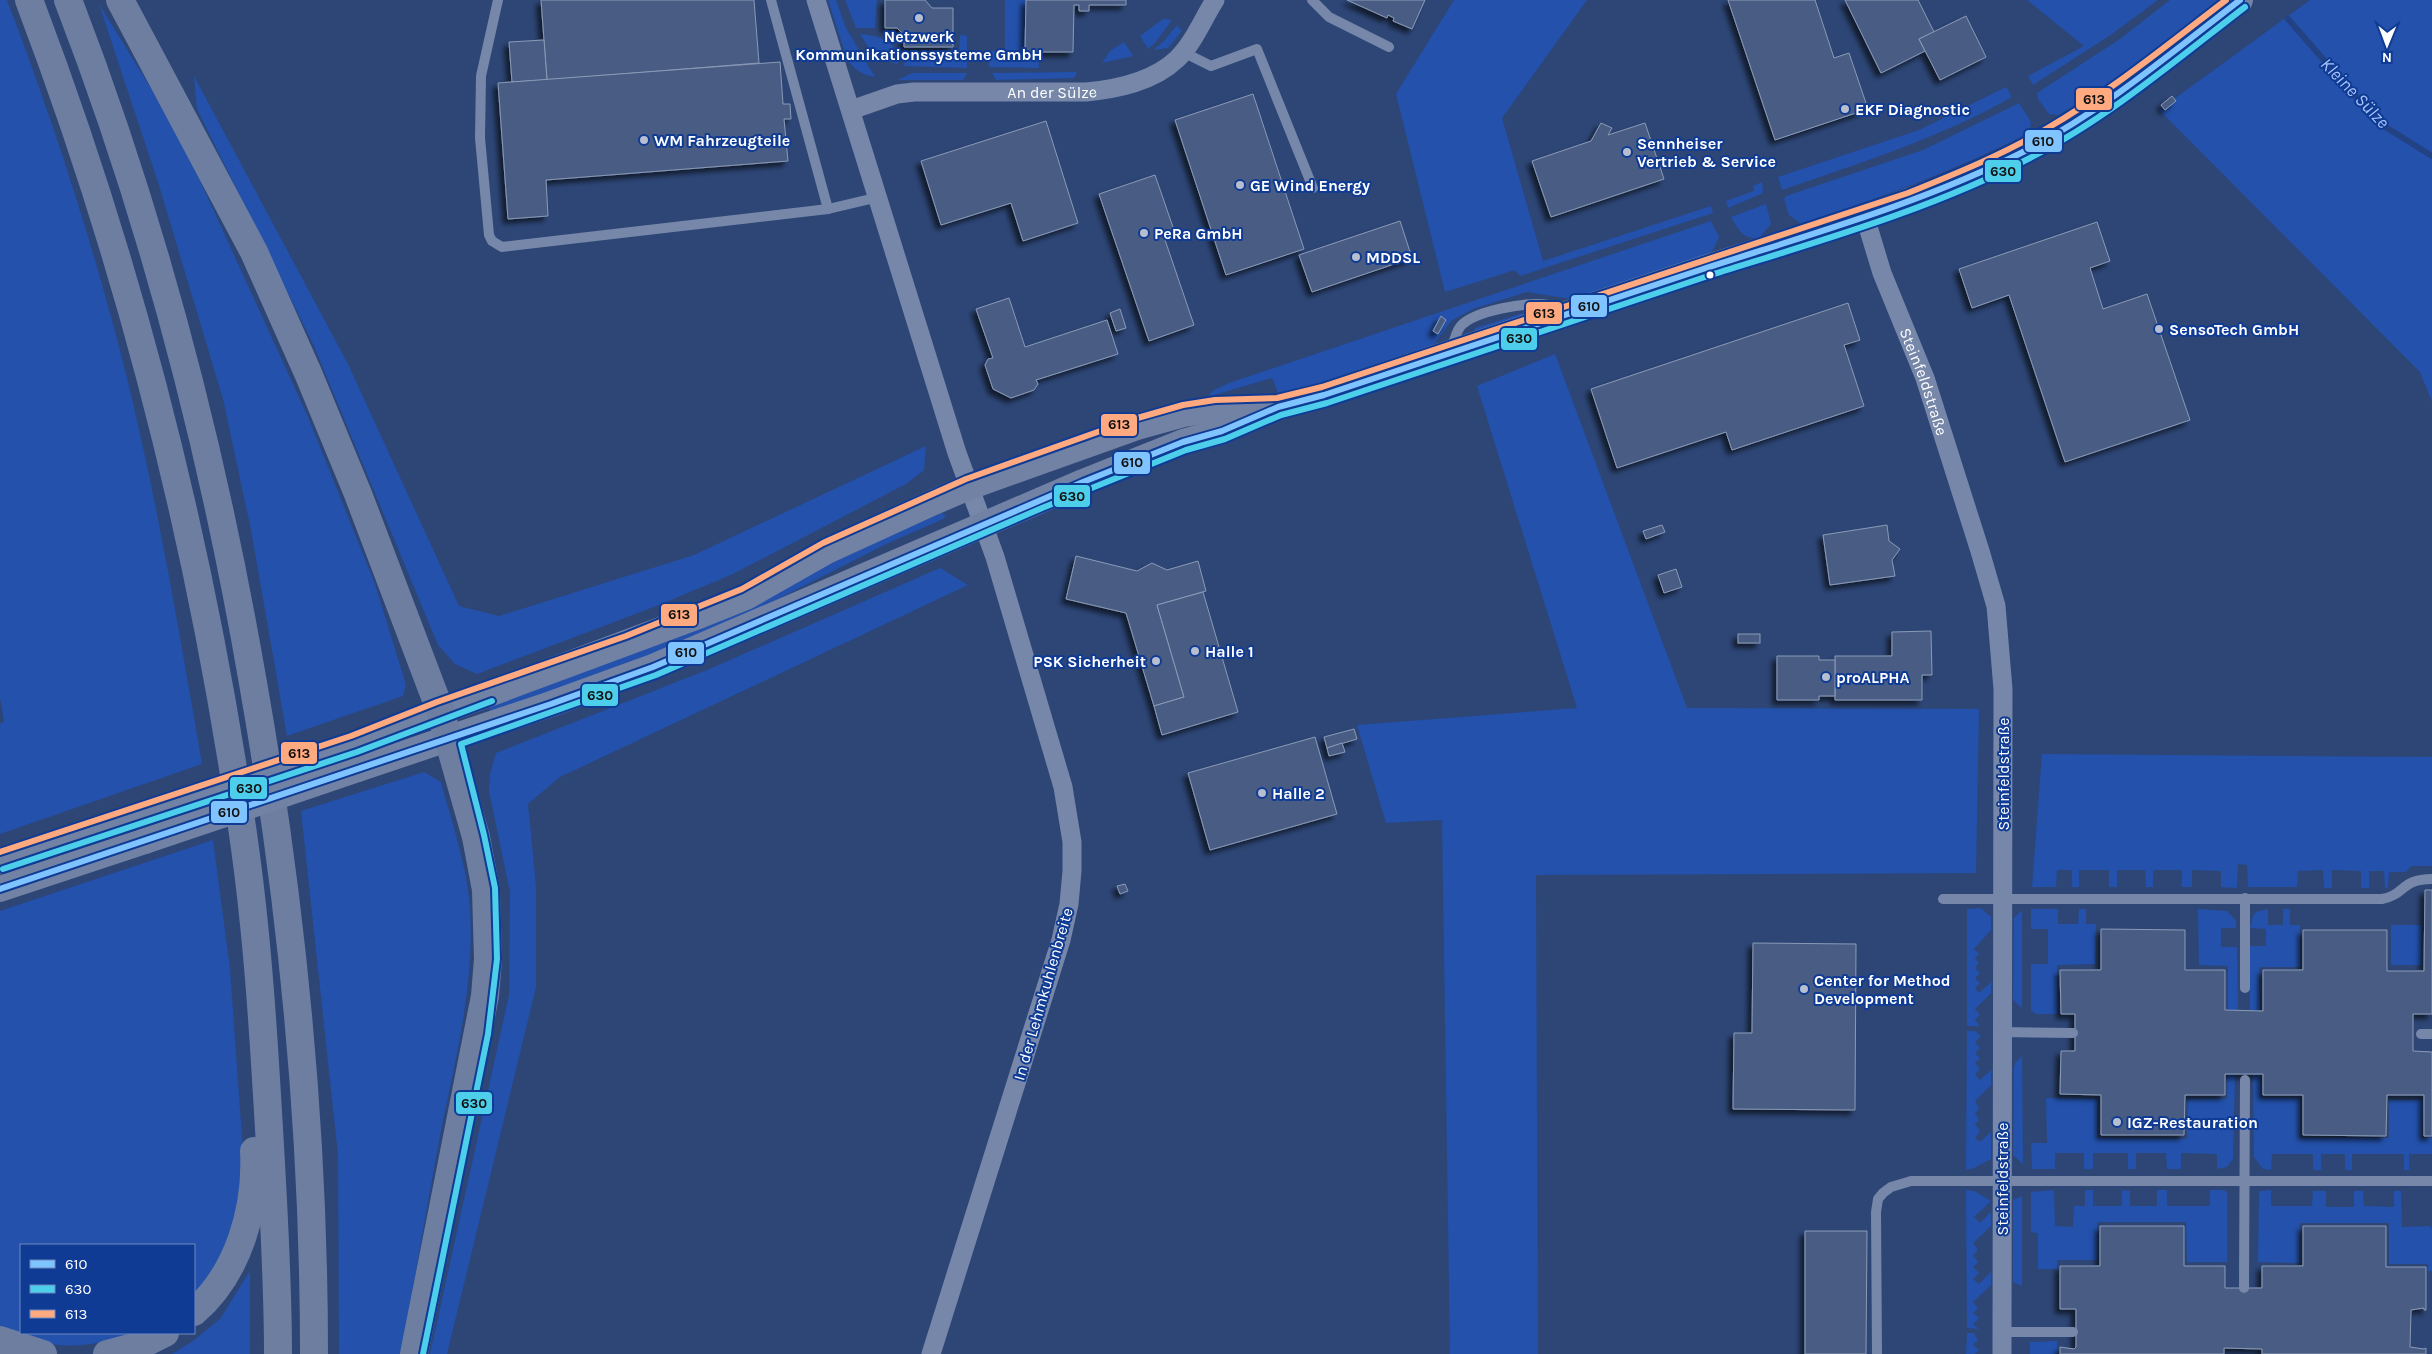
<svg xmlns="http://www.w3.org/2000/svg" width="2432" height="1354" viewBox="0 0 2432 1354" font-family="Karla,sans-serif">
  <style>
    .green { fill: #2351ab }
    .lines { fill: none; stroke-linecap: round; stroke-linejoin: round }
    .stream { stroke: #234284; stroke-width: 6 }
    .building { fill: #495d84; stroke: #8a9ab6; filter: url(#shadow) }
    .lane { stroke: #7687a9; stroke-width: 10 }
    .street { stroke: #7687a9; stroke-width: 19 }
    .secondary { stroke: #7182a5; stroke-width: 26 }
    .highway { stroke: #6d7ea1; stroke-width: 28 }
    .secondary-bridge { stroke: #7182a5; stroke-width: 26 }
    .bus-1-casing { stroke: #0f3b94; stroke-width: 10 }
    .bus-2-casing { stroke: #0f3b94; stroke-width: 10 }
    .bus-3-casing { stroke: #0f3b94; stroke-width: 10 }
    .bus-1 { stroke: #80c4ff; stroke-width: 6 }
    .bus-2 { stroke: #4dcfeb; stroke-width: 6 }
    .bus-3 { stroke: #ffa980; stroke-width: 6 }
    .poi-dot { fill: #b6becf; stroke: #0f3b94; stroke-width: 2 }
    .bus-dot { fill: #fff; stroke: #0f3b94; stroke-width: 2 }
    .labels { text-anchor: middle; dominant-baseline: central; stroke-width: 4; stroke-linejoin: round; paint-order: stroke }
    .poi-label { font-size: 16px; font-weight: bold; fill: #fff; stroke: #0f3b94; text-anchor: start }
    .street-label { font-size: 16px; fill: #fff; stroke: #0f3b94 }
    .water-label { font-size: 18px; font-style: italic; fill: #a8c5fb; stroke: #0f3b94 }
    .line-badge { stroke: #0f3b94; stroke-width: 2 }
    .pale-badge-label { font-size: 14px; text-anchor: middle; font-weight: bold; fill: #111 }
  </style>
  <defs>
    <filter id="shadow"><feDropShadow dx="-4.5" dy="4.5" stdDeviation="2.5" flood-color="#0009"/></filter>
  </defs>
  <rect width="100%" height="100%" fill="#2d4676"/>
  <g class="green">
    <path d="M0 0H7C46 102 81 207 110 313 151 461 176 613 202 764L0 834V724L4 722 0 698Z"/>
    <path d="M828 0H836L846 28 875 77C863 75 854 70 847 59Z"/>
    <polygon points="845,0 877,0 875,28 856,28"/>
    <polygon points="1005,0 1026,0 1025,52 1038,52 1039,68 989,67 989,51 1005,51"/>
    <polygon points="1454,0 1587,0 1502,118 1543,261 1711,206 1713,213 1520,276 1515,270 1445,292 1396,94"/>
    <polygon points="2027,0 2158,0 2112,34 2033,85 2028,76 2084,46"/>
    <polygon points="2170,0 2223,0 2104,87 2059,115 2049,114 2038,99 2037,93 2120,39"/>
    <polygon points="2310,0 2432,0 2432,402 2420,372 2159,110"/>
    <polygon points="99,4 152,90 197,174 308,417 375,584 406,685 403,696 287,736 251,530 223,399 158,182"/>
    <polygon points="1163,19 1172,20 1155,43 1148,49 1140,36"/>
    <polygon points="1177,25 1182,31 1168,48 1153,50 1163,42"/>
    <path d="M860 34C879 35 899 42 898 64L875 58Z"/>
    <polygon points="960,35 967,36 967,68 904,66 906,54 959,54"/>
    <polygon points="1124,42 1133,56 1102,63 1110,51"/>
    <polygon points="1077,72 1074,78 996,80 992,73"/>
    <polygon points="912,73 967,73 963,80 898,80"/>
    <polygon points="194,76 348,364 459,606 499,616 694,555 926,446 924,470 906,484 733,574 659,605 477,674 455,664 438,645 313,344 197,109"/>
    <path d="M2006 87 2012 97C1940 138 1860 163 1782 190L1778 177 1919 130Z"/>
    <path d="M2019 103 2031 122 2029 133C1958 169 1885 196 1811 221L1801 224 1789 215 1784 199 1786 196 1923 150Z"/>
    <polygon points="1762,182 1763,192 1761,194 1728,208 1726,201 1754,191 1753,186"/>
    <path d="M1766 204 1771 224 1759 238C1743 239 1738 230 1731 217Z"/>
    <polygon points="1711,221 1719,237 1713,250 1708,255 1571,299 1527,292 1473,309 1451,321 1433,346 1393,361 1279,395 1272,378 1207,397 1214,390 1229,383"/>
    <polygon points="1526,312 1528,313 1473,334 1475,328"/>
    <polygon points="1555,354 1687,708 1979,709 1976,873 1536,875 1538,1354 1450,1354 1442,820 1386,823 1357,725 1577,708 1477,386"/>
    <polygon points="942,513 946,515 943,519 884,545 741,618 674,646 491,713 488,704"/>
    <polygon points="940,568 968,585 560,777 528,804 536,886 536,987 447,1354 430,1354 509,995 510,892 489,791 490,774 496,753 707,670"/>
    <polygon points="2042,754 2432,757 2432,866 2411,866 2406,872 2389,872 2388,888 2385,888 2384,871 2369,871 2369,888 2361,888 2361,871 2332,870 2332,888 2324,888 2323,870 2298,871 2297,887 2248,887 2247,865 2238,864 2237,888 2221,887 2221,871 2192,870 2192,887 2182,887 2182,870 2153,870 2153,887 2146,887 2145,870 2117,870 2117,887 2109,887 2109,870 2079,870 2079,887 2072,887 2072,870 2057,870 2056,887 2032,887"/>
    <path d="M424 772 441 782C452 823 467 866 470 908 475 988 454 1064 439 1141 426 1212 414 1283 401 1354H339L338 1155 301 811Z"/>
    <path d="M213 840 230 969 243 1151 238 1207 225 1247 207 1280 194 1293V1245H21V1333H136C109 1341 81 1349 52 1344 35 1342 16 1333 0 1327V911Z"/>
    <polygon points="1981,908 1991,917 1991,930 1974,949 1979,954 1975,959 1979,963 1975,968 1980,973 1975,978 1980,983 1975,988 1979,993 1991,982 1991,993 1975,1009 1980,1015 1975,1020 1980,1026 1967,1026 1967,909"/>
    <polygon points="2031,909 2058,909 2058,924 2078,924 2079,909 2086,909 2086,924 2096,924 2095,964 2057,965 2057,1014 2036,1014 2031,1011 2031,964 2048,964 2048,929 2031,929"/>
    <polygon points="2198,909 2227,911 2236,921 2236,928 2221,928 2221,947 2237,947 2238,1011 2228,1010 2228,966 2199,965"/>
    <polygon points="2268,909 2268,925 2283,925 2283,909 2290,909 2290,925 2300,925 2300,967 2259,967 2260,1011 2250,1010 2250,946 2266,946 2266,929 2250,928 2253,916 2256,912"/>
    <polygon points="2022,910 2022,1008 2013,1000 2014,918"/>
    <rect x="2391" y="925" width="30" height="40"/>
    <polygon points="1967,1031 1975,1031 1981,1036 1975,1042 1980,1048 1975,1053 1980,1058 1975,1063 1980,1069 1975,1074 1980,1080 1991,1070 1991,1085 1975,1101 1979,1109 1975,1113 1979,1120 1975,1124 1980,1131 1975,1138 1980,1142 1991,1132 1991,1159 1972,1169 1966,1169"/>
    <polygon points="2022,1056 2023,1164 2013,1155 2014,1069 2015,1063"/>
    <polygon points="2235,1074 2233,1159 2227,1167 2217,1169 2217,1154 2181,1153 2181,1169 2167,1169 2166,1153 2136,1153 2136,1169 2128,1169 2128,1153 2093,1153 2093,1169 2084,1169 2084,1153 2055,1153 2055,1169 2032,1169 2031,1143 2047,1143 2046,1098 2097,1099 2097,1138 2187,1139 2188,1099 2227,1099 2228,1075"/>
    <polygon points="2253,1074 2260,1074 2261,1098 2300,1098 2300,1138 2389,1138 2389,1100 2423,1100 2422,1138 2432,1138 2432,1154 2409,1154 2409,1170 2404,1170 2404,1154 2352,1154 2352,1170 2345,1170 2345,1154 2321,1154 2321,1170 2313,1170 2313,1154 2272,1154 2271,1170 2263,1169 2254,1157"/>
    <polygon points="1966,1190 1974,1191 1991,1201 1974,1217 1980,1223 1991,1212 1991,1226 1973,1243 1978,1250 1973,1255 1978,1262 1973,1267 1979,1273 1973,1279 1979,1284 1991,1272 1991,1285 1973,1302 1978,1308 1973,1313 1979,1318 1973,1324 1979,1329 1967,1328"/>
    <polygon points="2054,1190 2055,1226 2073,1227 2074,1206 2085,1206 2085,1190 2093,1190 2093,1206 2122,1206 2122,1190 2130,1191 2130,1206 2157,1206 2157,1190 2167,1190 2167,1206 2210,1206 2210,1190 2224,1190 2227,1193 2227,1262 2187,1262 2186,1222 2097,1222 2097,1260 2057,1260 2057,1269 2038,1269 2038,1233 2031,1232 2031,1192"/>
    <polygon points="2271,1190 2271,1206 2312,1206 2313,1191 2326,1191 2326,1207 2354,1207 2354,1191 2363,1191 2364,1206 2394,1207 2394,1191 2401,1191 2402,1227 2430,1226 2432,1229 2432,1271 2428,1271 2428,1264 2389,1264 2389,1223 2300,1223 2299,1263 2258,1262 2259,1191"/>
    <polygon points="2022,1196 2022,1286 2013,1282 2013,1200"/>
    <polygon points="250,1271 250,1354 172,1354 193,1341 220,1319"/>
    <polygon points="1967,1333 1974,1333 1978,1340 1973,1345 1979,1350 1975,1354 1966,1354"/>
    <polygon points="2057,1341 2057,1354 2030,1354 2030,1342"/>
  </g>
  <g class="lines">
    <polyline class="stream" points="2288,19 2379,123 2432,156"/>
  </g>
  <g class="building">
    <polygon points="541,0 754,0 759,63 547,80"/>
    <polygon points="885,0 925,0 932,8 953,8 953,47 904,47 904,35 897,28 885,28"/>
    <polygon points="1026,0 1126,0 1126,5 1089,5 1089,11 1079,11 1079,5 1074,5 1073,52 1025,52"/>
    <polygon points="1347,0 1425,0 1412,29 1393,21 1394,18 1388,15 1387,18"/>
    <polygon points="1728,0 1815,0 1834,58 1849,53 1868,109 1775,140"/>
    <polygon points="1845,0 1918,0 1934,32 1919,39 1925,51 1881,73"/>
    <polygon points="1966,16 1986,57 1940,80 1919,39"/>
    <polygon points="544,40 547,80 512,82 509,42"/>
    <polygon points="780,62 783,104 790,104 791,119 784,119 788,161 546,180 548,216 508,219 498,83"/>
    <polygon points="1253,94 1304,249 1226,275 1175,120"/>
    <polygon points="2172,96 2176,101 2165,110 2161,105"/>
    <polygon points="1046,121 1078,223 1023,241 1011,203 941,225 921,161"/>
    <polygon points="1601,123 1612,128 1608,135 1645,123 1664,179 1551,217 1532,161 1591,141"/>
    <polygon points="1155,175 1174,230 1163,234 1194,325 1149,341 1099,194"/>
    <polygon points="1400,221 1412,258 1312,292 1299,255"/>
    <polygon points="2097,222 2110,261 2090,268 2103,309 2147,294 2190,420 2065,462 2009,295 1972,308 1959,269"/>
    <polygon points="1009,298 1025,347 1107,320 1118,354 1036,380 1038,384 1034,390 1011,398 993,389 985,365 988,359 993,358 976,309"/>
    <polygon points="1848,303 1860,340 1844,345 1864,406 1732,450 1726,432 1617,468 1591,389"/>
    <polygon points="1120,309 1126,328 1116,331 1110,313"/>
    <polygon points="1441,316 1446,320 1438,334 1433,331"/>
    <polygon points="1662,525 1665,532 1646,539 1643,531"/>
    <polygon points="1887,525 1889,541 1900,549 1892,560 1895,576 1830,585 1823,535"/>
    <polygon points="1076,556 1137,571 1152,563 1167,570 1198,561 1206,591 1157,605 1184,697 1154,706 1126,613 1066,599"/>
    <polygon points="1676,569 1682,587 1664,593 1658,575"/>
    <polygon points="1203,592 1238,712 1162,735 1154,706 1184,697 1157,605"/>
    <polygon points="1931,631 1932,675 1922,675 1922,700 1835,700 1835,656 1892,656 1892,632"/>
    <rect x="1738" y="634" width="22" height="9"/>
    <polygon points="1777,656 1819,656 1819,660 1835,660 1835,696 1819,696 1819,700 1777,700"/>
    <polygon points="1354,729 1357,739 1327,748 1324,737"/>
    <polygon points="1315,737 1337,814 1210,850 1188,773"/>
    <polygon points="1342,743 1345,752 1329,756 1327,748"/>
    <polygon points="1125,884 1128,891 1120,894 1117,886"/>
    <polygon points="2425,890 2432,890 2432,1014 2413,1014 2413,1051 2432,1052 2432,1136 2424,1136 2424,1095 2387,1095 2386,1136 2303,1135 2303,1095 2263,1095 2263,1074 2225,1074 2225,1095 2185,1095 2184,1135 2101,1135 2101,1095 2060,1094 2061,1051 2075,1051 2075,1014 2061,1014 2060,970 2101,970 2101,929 2185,930 2185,970 2225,970 2225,1010 2263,1011 2263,970 2303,970 2303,930 2387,930 2387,971 2424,971"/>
    <polygon points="1753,943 1856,944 1855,1110 1733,1109 1734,1033 1752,1033"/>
    <polygon points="2100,1226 2184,1226 2184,1266 2225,1266 2225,1288 2262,1288 2262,1266 2303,1266 2303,1226 2386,1226 2386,1267 2426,1267 2426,1310 2424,1310 2424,1308 2411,1310 2410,1347 2424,1349 2426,1348 2426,1354 2262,1354 2262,1349 2224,1348 2224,1354 2060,1354 2060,1347 2074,1349 2076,1347 2076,1309 2060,1309 2060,1266 2100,1266"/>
    <polygon points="1805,1231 1867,1231 1866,1354 1805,1354"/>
  </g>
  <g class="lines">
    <g class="lane">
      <polyline points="498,0 481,76 480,138 489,235 492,241 502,247 828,209 879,197"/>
      <polyline points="771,0 828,209"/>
      <polyline points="1312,0 1329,17 1389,47"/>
      <polyline points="1183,52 1211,66 1257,49 1313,188"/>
      <path d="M1452 349C1454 341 1455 334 1460 327 1472 311 1529 301 1548 305 1553 306 1558 310 1562 313"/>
      <path d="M1943 899H2382C2405 895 2401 879 2432 879"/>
      <polyline points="2245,988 2245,898"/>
      <polyline points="2002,1032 2073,1033"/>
      <polyline points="2421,1034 2432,1034"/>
      <polyline points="2244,1288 2245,1080"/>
      <polyline points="2002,1332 2073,1332"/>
      <polyline points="1877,1354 1876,1212 1878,1199 1883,1193 1891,1187 1911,1181 2432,1181"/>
    </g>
    <g class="street">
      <polyline points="816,0 957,453 995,557 1063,787 1072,842 1072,871 1069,904 1061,940 931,1354"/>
      <path id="s1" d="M851 110 897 94 914 92H1086C1117 89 1153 82 1177 59 1193 44 1203 19 1215 0"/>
      <path id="s2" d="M1865 217 1882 273 1925 378 1980 551 1996 606 2003 689 2002 1354"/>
    </g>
    <g class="secondary">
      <path d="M354 744 701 615 746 597 827 551 934 502 969 487 1137 427 1184 414 1215 409 1278 407 1324 395C1450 353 1576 310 1702 269 1812 233 1922 203 2025 151 2103 111 2171 52 2240 0"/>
      <polyline points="358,769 551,704 653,667 1083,482 1183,442 1222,431 1264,413"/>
      <polyline points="0,861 140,815"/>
      <polyline points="0,889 145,841"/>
    </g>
    <g class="highway">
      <path d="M29 0C131 268 202 549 243 834 258 937 264 1042 270 1146 274 1215 278 1285 278 1354"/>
      <path d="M68 0C153 220 213 451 253 683 292 904 314 1129 314 1354"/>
      <polyline points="120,0 254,252 308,373 358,494 440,710 476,837 486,890 488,959 485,996 414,1354"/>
      <path d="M194 1312C239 1273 257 1208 254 1151"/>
      <polyline points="0,1340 43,1354"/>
      <polyline points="107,1354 141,1345 165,1333"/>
    </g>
    <g class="secondary-bridge">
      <polyline points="140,815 354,744"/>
      <polyline points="145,841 358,769"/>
    </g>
    <g class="bus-1-casing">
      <path id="bus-1" d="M0 889 551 704 653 667 1083 482 1183 442 1222 431 1278 407 1324 395C1450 353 1576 310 1703 269 1811 234 1923 203 2025 151 2103 111 2171 53 2240 0"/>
    </g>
    <g class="bus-2-casing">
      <g id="bus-2">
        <polyline points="3,869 357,752 492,701"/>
        <path d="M423 1354 488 1034 497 959 495 888 484 835 461 744 656 675 1042 508 1186 450 1225 439 1281 415 1327 403C1455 360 1583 317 1711 275 1819 241 1930 210 2030 158 2108 118 2176 60 2245 7"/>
      </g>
    </g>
    <g class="bus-3-casing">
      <path id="bus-3" d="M0 852 351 736 437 702 626 636 742 589 823 543 966 479 1134 419 1183 405 1215 400 1277 398 1322 387 1908 193C1955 174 2002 155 2046 129 2110 92 2167 45 2226 0"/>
    </g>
    <use href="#bus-1" class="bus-1"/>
    <use href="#bus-2" class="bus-2"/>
    <use href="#bus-3" class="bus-3"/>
  </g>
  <g class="poi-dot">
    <circle cx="919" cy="18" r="5"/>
    <circle cx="1845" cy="109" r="5"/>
    <circle cx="644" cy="140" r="5"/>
    <circle cx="1627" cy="152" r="5"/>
    <circle cx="1240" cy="185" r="5"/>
    <circle cx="1144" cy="233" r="5"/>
    <circle cx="1356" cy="257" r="5"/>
    <circle cx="2159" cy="329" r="5"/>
    <circle cx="1195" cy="651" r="5"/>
    <circle cx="1156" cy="661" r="5"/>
    <circle cx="1826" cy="677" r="5"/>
    <circle cx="1262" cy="793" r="5"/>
    <circle cx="1804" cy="989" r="5"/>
    <circle cx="2117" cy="1122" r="5"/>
  </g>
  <circle class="bus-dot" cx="1710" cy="275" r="4.5"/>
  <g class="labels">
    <g class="poi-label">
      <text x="919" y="36" text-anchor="middle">Netzwerk<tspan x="919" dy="18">Kommunikationssysteme GmbH</tspan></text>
      <text x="1855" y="109">EKF Diagnostic</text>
      <text x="654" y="140">WM Fahrzeugteile</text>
      <text x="1637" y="143">Sennheiser<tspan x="1637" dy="18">Vertrieb &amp; Service</tspan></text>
      <text x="1250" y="185">GE Wind Energy</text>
      <text x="1154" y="233">PeRa GmbH</text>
      <text x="1366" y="257">MDDSL</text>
      <text x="2169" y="329">SensoTech GmbH</text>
      <text x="1205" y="651">Halle 1</text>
      <text x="1146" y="661" text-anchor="end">PSK Sicherheit</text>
      <text x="1836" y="677">proALPHA</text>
      <text x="1272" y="793">Halle 2</text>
      <text x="1814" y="980">Center for Method<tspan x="1814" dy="18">Development</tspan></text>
      <text x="2127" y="1122">IGZ-Restauration</text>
    </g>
    <g class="street-label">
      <text stroke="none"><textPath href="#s1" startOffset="204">An der Sülze</textPath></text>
      <text stroke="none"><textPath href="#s2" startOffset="175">Steinfeldstraße</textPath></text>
      <text transform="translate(2003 774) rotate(-90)">Steinfeldstraße</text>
      <text transform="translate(1043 994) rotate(-74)">In der Lehmkuhlenbreite</text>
      <text transform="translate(2002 1179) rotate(-90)">Steinfeldstraße</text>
    </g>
    <g class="water-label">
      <text transform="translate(2355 93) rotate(46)">Kleine Sülze</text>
    </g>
  </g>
  <g class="line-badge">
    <rect x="2075" y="87" width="38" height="24" rx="5" fill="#ffa980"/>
    <rect x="2024" y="129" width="39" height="24" rx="5" fill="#80c4ff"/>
    <rect x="1984" y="159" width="38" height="24" rx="5" fill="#4dcfeb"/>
    <rect x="1570" y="294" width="38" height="24" rx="5" fill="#80c4ff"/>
    <rect x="1525" y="301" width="38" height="24" rx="5" fill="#ffa980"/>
    <rect x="1500" y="327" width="38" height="24" rx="5" fill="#4dcfeb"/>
    <rect x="1100" y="413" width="38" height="24" rx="5" fill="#ffa980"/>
    <rect x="1113" y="451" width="38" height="24" rx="5" fill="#80c4ff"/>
    <rect x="1053" y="484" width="38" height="24" rx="5" fill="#4dcfeb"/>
    <rect x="660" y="603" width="38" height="24" rx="5" fill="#ffa980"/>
    <rect x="667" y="641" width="38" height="24" rx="5" fill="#80c4ff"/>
    <rect x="581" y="683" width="38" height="24" rx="5" fill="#4dcfeb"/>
    <rect x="280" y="741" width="38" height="24" rx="5" fill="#ffa980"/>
    <rect x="229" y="776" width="39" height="24" rx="5" fill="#4dcfeb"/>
    <rect x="210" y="800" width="38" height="24" rx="5" fill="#80c4ff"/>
    <rect x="455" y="1091" width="38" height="24" rx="5" fill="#4dcfeb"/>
  </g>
  <g class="pale-badge-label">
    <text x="2094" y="104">613</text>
    <text x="2043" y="146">610</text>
    <text x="2003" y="176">630</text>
    <text x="1589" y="311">610</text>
    <text x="1544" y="318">613</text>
    <text x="1519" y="343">630</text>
    <text x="1119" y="429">613</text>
    <text x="1132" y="467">610</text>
    <text x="1072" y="501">630</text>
    <text x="679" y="619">613</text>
    <text x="686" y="657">610</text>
    <text x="600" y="700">630</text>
    <text x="299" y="758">613</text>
    <text x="249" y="793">630</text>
    <text x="229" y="817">610</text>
    <text x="474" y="1108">630</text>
  </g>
  <rect x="20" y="1244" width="175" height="90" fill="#0f3b94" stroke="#6f89bf"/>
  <rect x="30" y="1260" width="25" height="8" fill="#80c4ff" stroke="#6f89bf"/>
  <text x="65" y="1269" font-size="15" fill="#ffffff">610</text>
  <rect x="30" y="1285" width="25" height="8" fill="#4dcfeb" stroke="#6f89bf"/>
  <text x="65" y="1294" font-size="15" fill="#ffffff">630</text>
  <rect x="30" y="1310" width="25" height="8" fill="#ffa980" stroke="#6f89bf"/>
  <text x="65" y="1319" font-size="15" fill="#ffffff">613</text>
  <g transform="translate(2387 45) rotate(181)" stroke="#0f3b94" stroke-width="4" paint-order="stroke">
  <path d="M0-4L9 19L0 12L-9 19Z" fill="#ffffff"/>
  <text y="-8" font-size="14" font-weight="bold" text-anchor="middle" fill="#ffffff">N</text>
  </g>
</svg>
